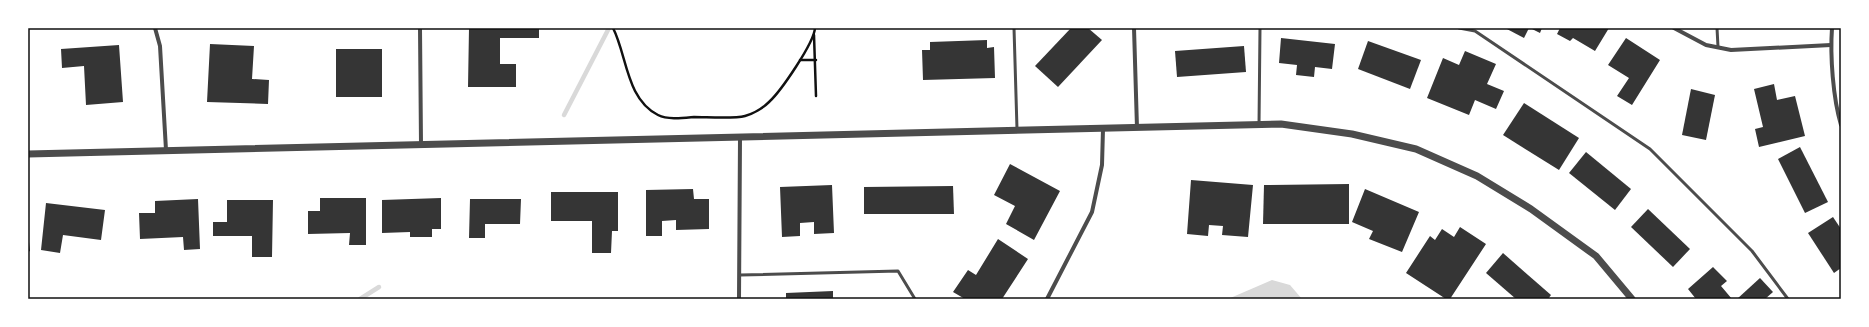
<svg xmlns="http://www.w3.org/2000/svg" width="1869" height="327" viewBox="0 0 1869 327" font-family="'Zilla Slab',serif">
  <style>
    .water { fill: #d9d9d9 }
    .lines { fill: none; stroke-linecap: round; stroke-linejoin: round }
    .stream { stroke: #d9d9d9; stroke-width: 4.5 }
    .building { fill: #353535 }
    .path { stroke: #111; stroke-width: 2.5 }
    .service { stroke: #4c4c4c; stroke-width: 3 }
    .minor { stroke: #4c4c4c; stroke-width: 4 }
    .tertiary { stroke: #4c4c4c; stroke-width: 7 }
    .neatline { fill: none; stroke: #111; stroke-width: 1.5 }
  </style>
  <rect width="100%" height="100%" fill="#fff"/>
  <polygon class="water" points="1272,280 1290,285 1302,299 1228,299"/>
  <g class="lines">
    <g class="stream">
      <polyline points="564,115 609,28"/>
      <polyline points="360,299 379,287"/>
    </g>
  </g>
  <g class="building">
    <polygon points="469,28 539,28 539,38 500,38 500,64 516,64 516,87 468,87"/>
    <polygon points="1071,28 1088,28 1102,40 1058,87 1035,66"/>
    <polygon points="1505,28 1529,28 1524,38"/>
    <polygon points="1530,28 1542,28 1540,33"/>
    <polygon points="1560,28 1609,28 1595,51 1573,38 1570,41 1557,34"/>
    <polygon points="1281,38 1335,44 1332,69 1315,67 1314,77 1296,75 1297,65 1279,63"/>
    <polygon points="1626,38 1660,60 1632,105 1617,96 1629,78 1608,65"/>
    <polygon points="987,40 987,48 994,47 995,78 923,80 922,50 930,50 930,42"/>
    <polygon points="1368,41 1421,60 1410,89 1358,69"/>
    <polygon points="210,44 254,46 252,79 269,80 268,104 207,102"/>
    <polygon points="119,45 123,102 86,105 84,66 62,68 61,49"/>
    <polygon points="1244,46 1246,72 1177,77 1175,51"/>
    <rect x="336" y="49" width="46" height="48"/>
    <polygon points="1465,51 1496,64 1487,84 1504,91 1496,109 1475,100 1469,115 1427,98 1443,58 1459,65"/>
    <polygon points="1774,84 1777,100 1795,96 1805,136 1759,147 1755,129 1763,127 1754,89"/>
    <polygon points="1691,89 1715,95 1706,140 1682,135"/>
    <polygon points="1524,103 1579,138 1559,170 1503,135"/>
    <polygon points="1800,147 1828,202 1805,213 1778,159"/>
    <polygon points="1586,152 1631,189 1615,210 1569,173"/>
    <polygon points="1010,164 1060,191 1034,240 1006,224 1015,206 994,195"/>
    <polygon points="1191,180 1253,185 1248,237 1222,235 1223,226 1209,225 1208,236 1187,234"/>
    <polygon points="1349,184 1349,224 1263,224 1264,185"/>
    <polygon points="832,185 834,233 814,234 814,222 800,223 800,236 782,237 780,187"/>
    <polygon points="953,186 954,214 864,214 864,187"/>
    <polygon points="693,189 694,199 709,199 709,229 676,230 676,220 662,221 662,236 646,236 646,190"/>
    <polygon points="1365,189 1419,212 1402,252 1369,239 1373,231 1352,222"/>
    <polygon points="551,192 618,192 618,231 612,231 611,253 592,253 592,221 551,221"/>
    <polygon points="320,198 366,198 366,245 349,245 350,233 308,234 308,211 320,211"/>
    <polygon points="441,198 441,229 432,229 432,237 410,237 410,232 382,233 382,200"/>
    <polygon points="198,199 200,249 184,250 183,237 140,239 139,213 155,213 155,201"/>
    <polygon points="470,199 521,199 520,224 485,224 485,238 469,238"/>
    <polygon points="227,200 273,200 272,257 252,257 252,236 213,236 213,222 227,222"/>
    <polygon points="46,203 105,210 101,240 63,235 60,253 41,250"/>
    <polygon points="1648,209 1690,249 1673,267 1631,227"/>
    <polygon points="1833,217 1841,229 1841,268 1834,273 1808,233"/>
    <polygon points="1460,227 1486,244 1450,299 1446,299 1406,273 1430,236 1435,240 1442,229 1454,237"/>
    <polygon points="28,233 30,251 28,252"/>
    <polygon points="998,239 1028,259 1002,299 965,299 953,292 968,270 976,275"/>
    <polygon points="1503,253 1551,295 1548,299 1516,299 1486,273"/>
    <polygon points="1713,267 1727,281 1721,286 1732,299 1696,299 1688,289"/>
    <polygon points="1760,278 1773,292 1765,299 1737,299"/>
    <polygon points="833,291 833,299 786,299 786,293"/>
  </g>
  <g class="lines">
    <g class="path">
      <path d="M613 28C627 55 626 99 658 115 668 120 683 118 694 117 707 117 734 119 745 116 753 114 763 108 769 102 781 91 814 43 815 28"/>
      <polyline points="814,35 816,96"/>
      <polyline points="800,60 816,60"/>
    </g>
    <g class="service">
      <polyline points="1014,28 1017,129"/>
      <polyline points="1459,28 1475,31 1650,149 1752,251 1788,299"/>
      <polyline points="1717,28 1718,47"/>
      <polyline points="1259,125 1260,28"/>
      <polyline points="740,275 898,271 915,299"/>
    </g>
    <g class="minor">
      <polyline points="155,28 160,46 166,150"/>
      <polyline points="420,28 421,145"/>
      <polyline points="1134,28 1137,128"/>
      <polyline points="1674,28 1706,45 1731,50 1831,45"/>
      <path d="M1832 28C1830 56 1833 98 1841 125"/>
      <polyline points="739,299 740,138"/>
      <polyline points="1047,299 1092,212 1102,165 1103,129"/>
    </g>
    <polyline class="tertiary" points="28,154 1281,124 1352,134 1416,149 1477,176 1531,209 1596,256 1632,299"/>
  </g>
  <rect width="1869" height="327" fill="none" stroke="#ffffff" stroke-width="58"/>
  <rect x="29" y="29" width="1811" height="269" class="neatline"/>
</svg>
